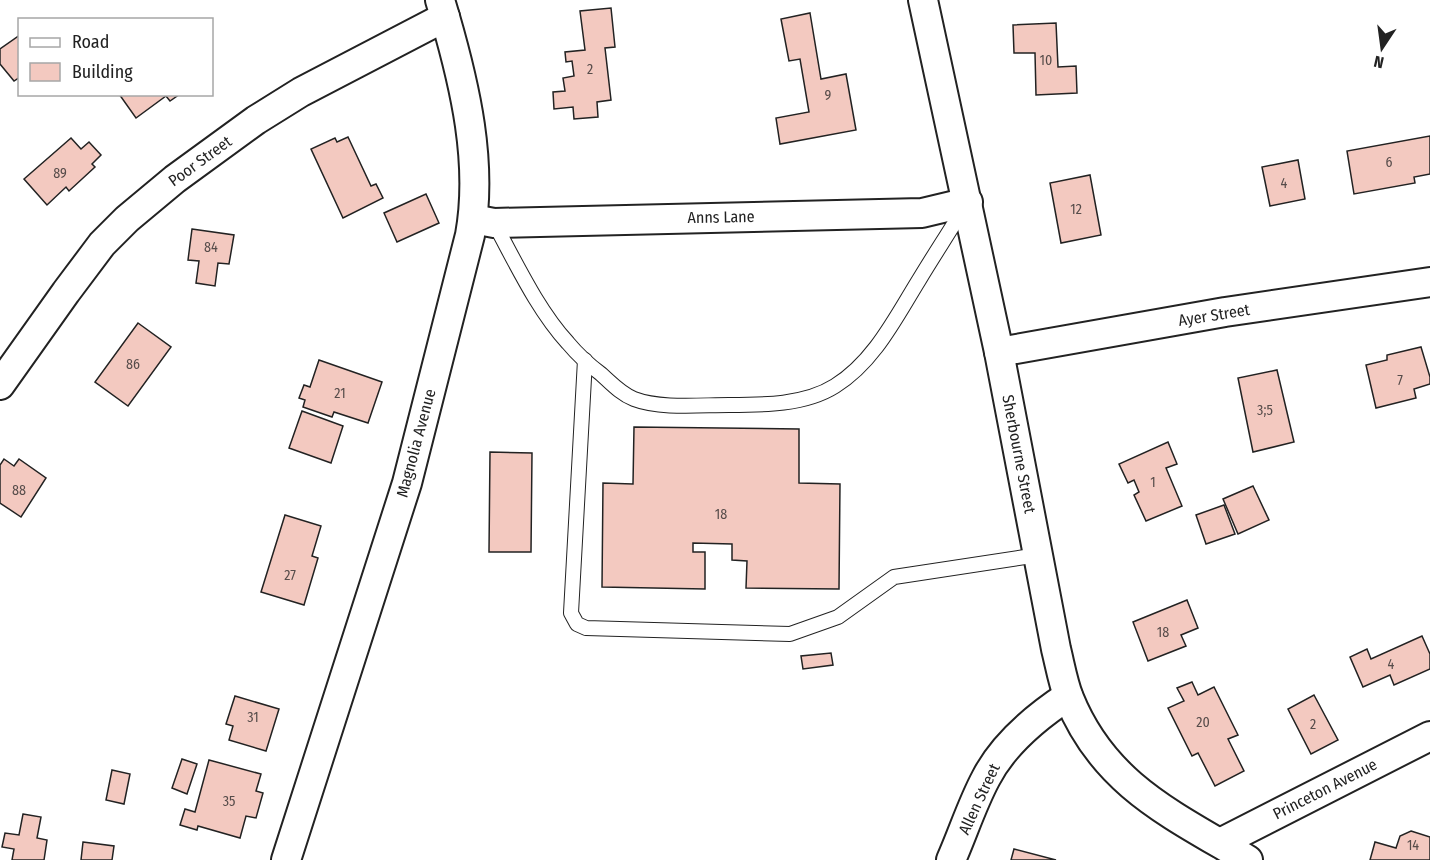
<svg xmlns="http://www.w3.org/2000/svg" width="1430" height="860" viewBox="0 0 1430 860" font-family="'Fira Sans Condensed',sans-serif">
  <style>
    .building { fill: #f3c9c0; stroke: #222; stroke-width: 1.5 }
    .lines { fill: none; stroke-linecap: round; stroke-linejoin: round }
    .lane-casing { stroke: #222; stroke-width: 16 }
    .street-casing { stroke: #222; stroke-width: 32 }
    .lane { stroke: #fff; stroke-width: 14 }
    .street { stroke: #fff; stroke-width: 28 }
    .labels { text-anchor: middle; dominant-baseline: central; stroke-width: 4.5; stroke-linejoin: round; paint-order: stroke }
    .number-label { font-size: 14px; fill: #564c4a }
    .street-label { font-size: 16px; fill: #222; stroke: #fff }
  </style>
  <rect width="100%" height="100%" fill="#fff"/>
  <g class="building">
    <polygon points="611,8 615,47 605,48 611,100 597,102 598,117 574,119 573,107 554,109 553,92 565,91 563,78 574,76 572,61 566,62 565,52 585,50 580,11"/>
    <polygon points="810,13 821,79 846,74 856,130 780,144 776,118 809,112 800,59 789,61 781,19"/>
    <polygon points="1056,23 1058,67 1076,66 1077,93 1036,95 1035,53 1014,53 1013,25"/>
    <polygon points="20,35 20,77 14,81 0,64 0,49"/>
    <polygon points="119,94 180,94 170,101 166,96 136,118"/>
    <polygon points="1430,136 1430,174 1414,177 1415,183 1354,194 1347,151"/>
    <polygon points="348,137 371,186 376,184 383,198 343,218 311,149 335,138 337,142"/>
    <polygon points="71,138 81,149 89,142 101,155 92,164 95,167 69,191 66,187 47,205 24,179"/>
    <polygon points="1298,160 1305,199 1270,206 1262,167"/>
    <polygon points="1090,175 1101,235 1061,243 1050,183"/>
    <polygon points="426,194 439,223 397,242 384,213"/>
    <polygon points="192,229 234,235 229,264 218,263 215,286 196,283 199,261 188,260"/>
    <polygon points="138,323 171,347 128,406 95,382"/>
    <polygon points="1421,347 1430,377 1430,384 1414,389 1416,398 1376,408 1366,365 1387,360 1387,355"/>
    <polygon points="319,360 382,382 368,423 334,412 332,417 303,407 305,400 299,398 304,385 310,387"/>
    <polygon points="1277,370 1294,442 1253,452 1238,378"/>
    <polygon points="302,411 343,426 331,463 289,448"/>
    <polygon points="634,427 799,429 799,483 840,484 839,589 746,588 747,561 732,560 732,544 693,543 693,552 705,552 705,589 602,587 603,483 633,484"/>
    <polygon points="1168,442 1177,464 1166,468 1182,506 1146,521 1134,495 1139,492 1134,480 1128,483 1119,464"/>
    <polygon points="490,452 532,453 531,552 489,552"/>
    <polygon points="4,459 14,466 19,459 46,478 21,517 0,503 0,465"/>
    <polygon points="1253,486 1269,520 1238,534 1223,499"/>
    <polygon points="1224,505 1235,534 1206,544 1196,515"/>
    <polygon points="285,515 321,526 312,556 318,558 304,605 261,592"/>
    <polygon points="1187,600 1198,628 1181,635 1186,646 1148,661 1133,622"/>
    <polygon points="1422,636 1430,654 1430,669 1394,685 1390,675 1363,687 1350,657 1367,649 1371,659"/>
    <polygon points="831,653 833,665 803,669 801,656"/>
    <polygon points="1192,682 1198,695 1214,687 1238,735 1228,739 1244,771 1215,786 1198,753 1192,756 1168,708 1184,701 1177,688"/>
    <polygon points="1314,695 1338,740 1311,754 1288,709"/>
    <polygon points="235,696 279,709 266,751 229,740 233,726 226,724"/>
    <polygon points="182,759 197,764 187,794 172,788"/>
    <polygon points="209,760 261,774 256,791 263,793 256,818 246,816 240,838 198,826 197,830 180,825 185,809 195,812"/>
    <polygon points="112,770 130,774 124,804 106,800"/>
    <polygon points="23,814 41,817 37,838 47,840 44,860 12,860 14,849 2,847 5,833 19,835"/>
    <polygon points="1411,831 1430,837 1430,860 1370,860 1375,842 1396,848 1400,836"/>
    <polygon points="83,842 114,846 112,860 81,860"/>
    <polygon points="1014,849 1056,860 1011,860"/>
  </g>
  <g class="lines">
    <g class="lane-casing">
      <g id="lane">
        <path d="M494 223C516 263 537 309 568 343 578 355 589 365 601 374 611 383 621 394 634 399 660 409 700 405 729 405 763 405 805 405 835 386 874 362 896 317 919 280 934 255 950 231 965 206"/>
        <polyline points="585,360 571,613 577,624 586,628 790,634 838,617 894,577 1038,555"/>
      </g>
    </g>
    <g class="street-casing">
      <g id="street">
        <path d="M923 0 999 352 1056 649C1060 665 1063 683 1069 698 1104 785 1173 815 1248 860"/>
        <polyline points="473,219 494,223 922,213 968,202"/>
        <polyline points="999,352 1225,312 1430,282"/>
        <polyline points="0,385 66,292 102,244 127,219 175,179 256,120 301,92 445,17 440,0"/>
        <polyline points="1220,843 1430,736"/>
        <path d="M286 860 407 483 470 235C483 163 465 86 445 17"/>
        <path d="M951 860C963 833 972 804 986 778 1004 743 1036 717 1068 696"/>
      </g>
    </g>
    <use href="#lane" class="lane"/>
    <use href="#street" class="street"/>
  </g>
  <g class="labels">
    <g class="number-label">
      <text x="1046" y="60">10</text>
      <text x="590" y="69">2</text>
      <text x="828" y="95">9</text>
      <text x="1389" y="162">6</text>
      <text x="60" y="173">89</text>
      <text x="1284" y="183">4</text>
      <text x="1076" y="209">12</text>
      <text x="211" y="247">84</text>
      <text x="133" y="364">86</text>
      <text x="1400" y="380">7</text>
      <text x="340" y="393">21</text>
      <text x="1265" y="410">3;5</text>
      <text x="1153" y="482">1</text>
      <text x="19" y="490">88</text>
      <text x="721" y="514">18</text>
      <text x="290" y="575">27</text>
      <text x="1163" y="632">18</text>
      <text x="1391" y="664">4</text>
      <text x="253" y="717">31</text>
      <text x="1203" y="722">20</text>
      <text x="1313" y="724">2</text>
      <text x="229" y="801">35</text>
      <text x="1413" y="845">14</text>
    </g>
    <g class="street-label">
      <text transform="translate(200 161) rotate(-36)">Poor Street</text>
      <text transform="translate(721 217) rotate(-1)">Anns Lane</text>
      <text transform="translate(1214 315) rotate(-9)">Ayer Street</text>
      <text transform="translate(416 443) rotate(-75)">Magnolia Avenue</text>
      <text transform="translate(1019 454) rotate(79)">Sherbourne Street</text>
      <text transform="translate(1325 789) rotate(-27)">Princeton Avenue</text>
      <text transform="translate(979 799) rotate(-65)">Allen Street</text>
    </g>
  </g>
  <rect x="18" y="18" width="195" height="78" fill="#ffffff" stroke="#a7a7a7" stroke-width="1.5"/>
  <rect x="30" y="38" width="30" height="9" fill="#ffffff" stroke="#a7a7a7" stroke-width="1.5"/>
  <text x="72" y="48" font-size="18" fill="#222222">Road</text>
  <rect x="30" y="63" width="30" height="18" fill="#f3c9c0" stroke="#a7a7a7" stroke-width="1.5"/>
  <text x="72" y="78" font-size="18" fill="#222222">Building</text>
  <g transform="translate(1382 48) rotate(193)" stroke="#ffffff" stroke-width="4.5" paint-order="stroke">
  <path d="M0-4.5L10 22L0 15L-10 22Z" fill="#222222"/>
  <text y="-9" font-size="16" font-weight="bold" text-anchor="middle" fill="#222222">N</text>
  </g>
</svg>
